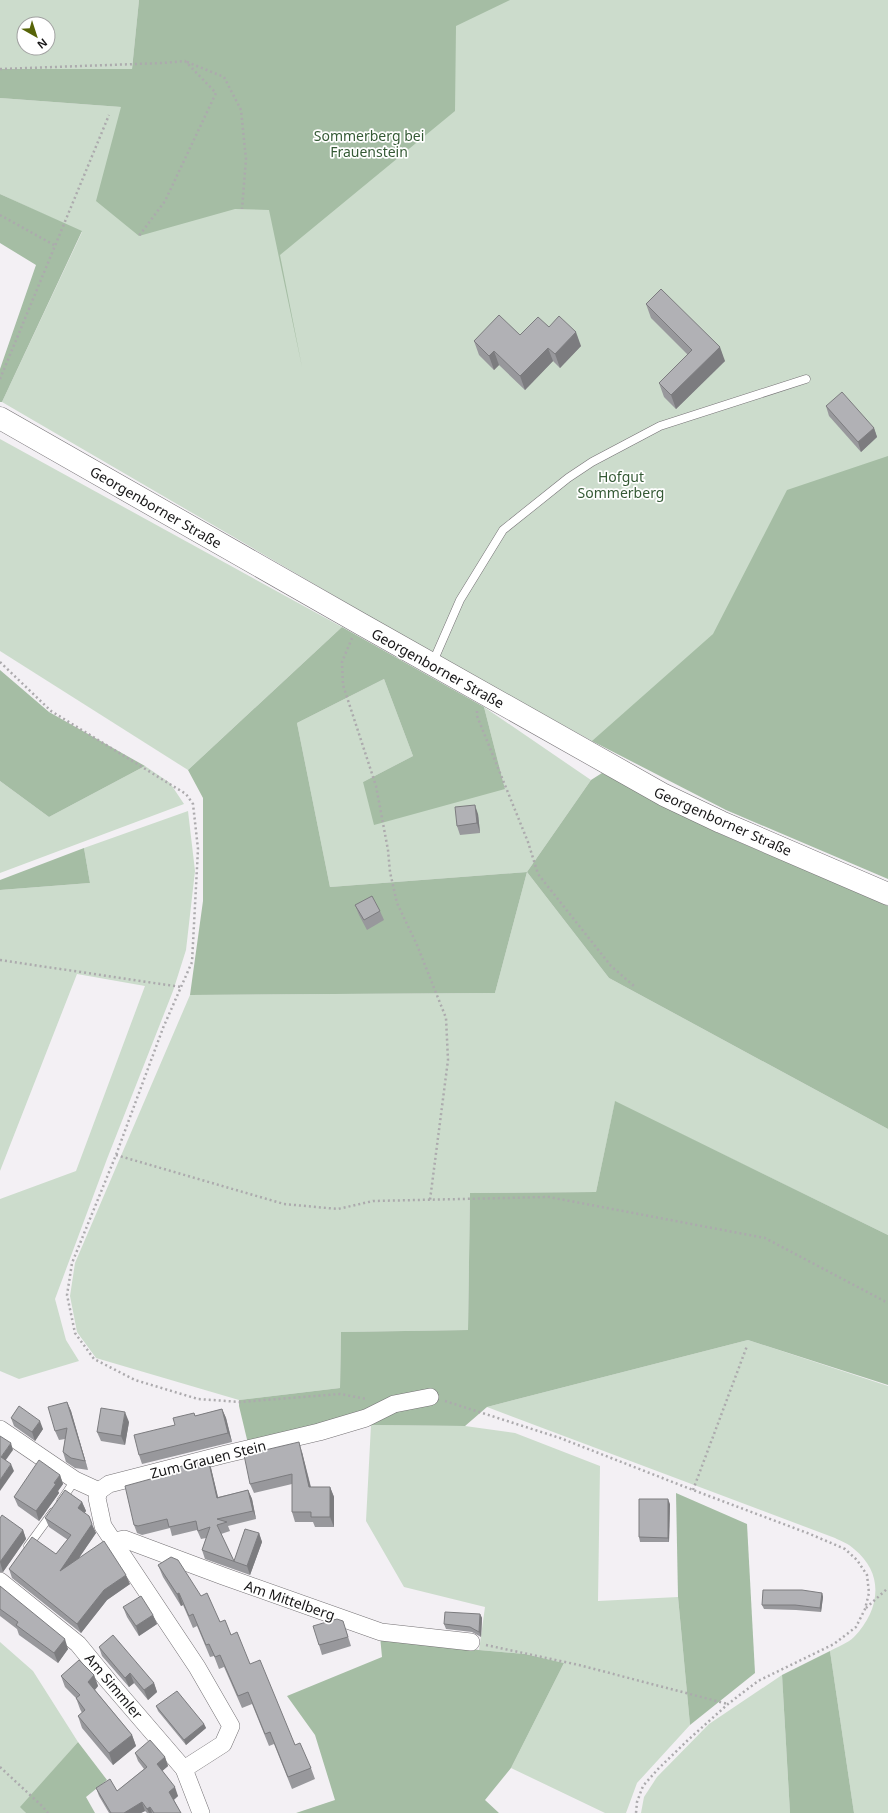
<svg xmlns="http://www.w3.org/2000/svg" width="888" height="1813" viewBox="0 0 888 1813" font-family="'Noto Sans',sans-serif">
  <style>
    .green { fill: #ccdccc; fill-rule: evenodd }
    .forest { fill: #a5bda4 }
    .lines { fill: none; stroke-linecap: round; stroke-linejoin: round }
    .lane-casing { stroke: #747174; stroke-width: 9 }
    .street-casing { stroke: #747174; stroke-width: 18 }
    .secondary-casing { stroke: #747174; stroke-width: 23 }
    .path { stroke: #acaaad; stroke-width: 2.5; stroke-dasharray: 2 3; stroke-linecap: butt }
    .lane { stroke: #fff; stroke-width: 8 }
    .street { stroke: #fff; stroke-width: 17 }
    .secondary { stroke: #fff; stroke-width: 22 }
    .wall { fill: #98989c }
    .shaded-wall { fill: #7c7c7f }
    .building { fill: #b1b1b5; stroke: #7c7c7f }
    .labels { text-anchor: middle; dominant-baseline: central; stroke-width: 3.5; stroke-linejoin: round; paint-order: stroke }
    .park-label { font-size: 14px; fill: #355a35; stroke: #fff }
    .street-label { font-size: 14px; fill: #171617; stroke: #fff }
  </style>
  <rect width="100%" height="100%" fill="#f3f0f4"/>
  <g class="green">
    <path d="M0 0H139L132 69H0ZM24 24H48V48H24Z"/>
    <polygon points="200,0 888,0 888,875 592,741 436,655 2,402 82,232 0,194 0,98 121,107"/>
    <polygon points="0,439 342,627 188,770 0,651"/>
    <polygon points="384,679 413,756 363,782 505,789 484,707 591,780 527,872 609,978 888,1129 888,1235 615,1102 596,1192 470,1193 468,1330 341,1332 340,1388 239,1400 96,1358 77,1332 70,1296 75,1263 190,995 495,993 527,872 330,887 297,723"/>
    <polygon points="145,766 170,783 184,804 0,873 0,781 49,817"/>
    <polygon points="188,811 195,871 186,950 173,991 107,1159 55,1299 66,1340 79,1361 19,1379 0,1371 0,1199 76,1171 145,986 77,974 0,1171 0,890 90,883 84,848"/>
    <path d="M748 1340 888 1386V1813H854L830 1651C837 1647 848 1643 854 1637 880 1610 885 1574 854 1549 849 1544 841 1541 835 1538L487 1407Z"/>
    <polygon points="371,1425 465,1426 515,1433 600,1466 598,1601 678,1597 690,1725 637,1783 626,1813 605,1813 511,1768 564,1663 525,1654 479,1650 485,1607 404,1587 366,1521"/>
    <polygon points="0,1642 33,1671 78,1742 21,1807 26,1813 0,1813"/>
    <polygon points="782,1675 790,1813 641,1813 644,1797 657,1777 709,1724"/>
  </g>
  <g class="forest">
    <polygon points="139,0 510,0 456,26 455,111 280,255 302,367 269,210 235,209 139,236 96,201 121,107 0,98 0,69 132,69"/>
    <polygon points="0,194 82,231 2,402 0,402 0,369 36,265 0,243"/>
    <polygon points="888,456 888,879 726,810 592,741 713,634 787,490"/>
    <polygon points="342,627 484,707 505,789 374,825 363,782 413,756 384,679 297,723 330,887 527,872 591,780 602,773 716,832 888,906 888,1129 609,978 527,872 495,993 190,995 203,901 203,798 188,770"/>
    <polygon points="0,670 49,712 145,766 49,817 0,781"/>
    <polygon points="84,848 90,883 0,890 0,880"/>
    <polygon points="615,1101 888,1235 888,1385 748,1340 487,1407 465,1426 371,1425 250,1452 239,1406 239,1400 340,1388 341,1332 468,1330 470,1193 596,1192"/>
    <polygon points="676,1493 747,1524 755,1673 690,1725 678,1597"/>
    <polygon points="380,1636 479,1650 525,1654 564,1663 511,1768 485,1800 499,1813 296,1813 335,1800 315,1735 287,1696 382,1657"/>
    <polygon points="830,1651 854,1813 790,1813 782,1675"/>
    <polygon points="78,1742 107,1780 86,1797 95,1813 26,1813 20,1807"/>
  </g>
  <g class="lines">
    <g class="lane-casing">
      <g id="lane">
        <polyline points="434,663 436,655 460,600 503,530 568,478 592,462 660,426 806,379"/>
        <polyline points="61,1501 75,1480"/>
        <polyline points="28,1546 53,1512"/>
      </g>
    </g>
    <g class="street-casing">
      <g id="street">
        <polyline points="0,1429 75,1480 99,1491"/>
        <polyline points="99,1491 109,1484 226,1454 319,1432 366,1418 394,1404 430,1397"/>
        <polyline points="99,1491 97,1498 103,1526 197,1667 231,1726 223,1744 184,1769"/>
        <polyline points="114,1541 124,1539 223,1576 381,1632 471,1642"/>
        <polyline points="0,1581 78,1644 110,1683 184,1769 201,1813"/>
      </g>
    </g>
    <g class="secondary-casing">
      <polyline id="secondary" points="0,418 361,624 664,795 721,822 888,894"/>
    </g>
    <g class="path">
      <polyline points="187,62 224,77 241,110 246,159 242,209"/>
      <polyline points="0,69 163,63 185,61 216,93 165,201 139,236"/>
      <polyline points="0,215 54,245"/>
      <polyline points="0,379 109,115"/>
      <polyline points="352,638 342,662 343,685 376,786 388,850 390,872 397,903 417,945 446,1018 448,1060 430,1200"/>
      <polyline points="0,662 51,711 186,794 193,804 198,849 192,962 163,1028 116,1155 72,1263 67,1295 75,1333 94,1359 135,1380 198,1399 240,1402 340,1394 367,1399"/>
      <polyline points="477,711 477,716 528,842 538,874 611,966 634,986"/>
      <polyline points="0,960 181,987"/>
      <polyline points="116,1155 284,1204 338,1209 373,1201 549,1197 765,1238 888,1303"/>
      <polyline points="445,1401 560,1438 693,1490 810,1534 845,1549 857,1560 867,1575 869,1593 865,1609 856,1627 834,1644 758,1681 728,1704 688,1740 658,1769 643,1786 637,1802 636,1813"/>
      <polyline points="693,1490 747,1346"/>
      <polyline points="866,1608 888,1588"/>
      <polyline points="486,1645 579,1665 728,1704"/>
      <polyline points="0,1767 42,1806 48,1813"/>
    </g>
    <use href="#lane" class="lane"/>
    <use href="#street" class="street"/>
    <use href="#secondary" class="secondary"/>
  </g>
  <g class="wall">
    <polygon points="646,304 725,361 676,409 664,397 659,383 688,355 651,318"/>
    <polygon points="549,327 581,346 560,368 553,361 525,390 499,365 494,370 479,355 474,341 520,335"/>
    <polygon points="826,406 874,428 877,437 861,452 829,416"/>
    <polygon points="478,814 480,833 460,835 457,826"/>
    <polygon points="355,905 380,911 384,920 367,930 359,915"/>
    <polygon points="67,1402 71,1411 88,1470 75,1468 66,1462 63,1452 65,1439 59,1440 55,1431"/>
    <polygon points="222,1409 226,1418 232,1442 142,1464 139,1455 175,1425 194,1413 195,1416"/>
    <polygon points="11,1418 43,1429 35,1441 14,1426"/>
    <polygon points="129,1422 125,1445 101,1441 97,1432"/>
    <polygon points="302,1452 311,1487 330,1487 334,1497 334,1527 315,1527 313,1522 295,1522 292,1512 292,1484 254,1493 250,1484"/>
    <polygon points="208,1459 211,1468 218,1497 248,1490 252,1499 256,1519 228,1526 230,1531 221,1534 234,1561 259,1533 262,1542 250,1575 205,1559 202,1550 206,1538 201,1539 197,1530 172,1536 170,1528 142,1535 137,1533 134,1525 165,1475"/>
    <polygon points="60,1475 63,1484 58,1491 59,1493 39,1521 18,1506 14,1497"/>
    <polygon points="82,1502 86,1511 84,1513 96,1533 78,1559 130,1584 107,1600 81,1633 12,1578 9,1569 56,1554 68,1540 49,1527 45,1518"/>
    <polygon points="670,1504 669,1542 640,1542 639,1537"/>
    <polygon points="0,1518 23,1530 26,1539 3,1572 0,1572"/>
    <polygon points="158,1565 201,1596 220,1622 231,1635 250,1664 295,1745 311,1768 315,1779 292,1789 274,1744 269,1746 252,1704 242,1708 224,1667 219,1669 214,1656 210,1657 197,1626 193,1628 183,1605 181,1606 163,1577"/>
    <polygon points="0,1586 68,1649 58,1663 19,1635 17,1629 0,1616"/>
    <polygon points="822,1593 823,1597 821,1612 796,1610 764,1609 762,1605"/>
    <polygon points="123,1607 153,1615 157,1624 139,1636 127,1617"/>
    <polygon points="480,1614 482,1618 481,1637 472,1632 446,1629 444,1624"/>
    <polygon points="346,1630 351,1646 322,1655 319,1645"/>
    <polygon points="99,1647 154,1683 157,1692 148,1700 134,1683 129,1687 102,1656"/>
    <polygon points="94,1675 98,1686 95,1690 132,1735 136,1746 113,1765 82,1728 78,1716 82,1713 80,1709 76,1698 65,1687 61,1676"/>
    <polygon points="156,1706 204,1724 206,1728 186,1745 158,1711"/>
    <polygon points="135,1753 165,1757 168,1766 162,1771 178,1796 174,1800 181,1813 147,1813 145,1811 141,1813 109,1813 99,1796 96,1788 117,1791 144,1769 138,1761"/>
  </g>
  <g class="shaded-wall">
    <polygon points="576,332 581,346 560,368 555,354"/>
    <polygon points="720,347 725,361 676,409 671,395"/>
    <polygon points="548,348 553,361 525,390 520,376"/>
    <polygon points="494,351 499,365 494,370 489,356"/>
    <polygon points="874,428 877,437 861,452 858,442"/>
    <polygon points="475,805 478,814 480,833 477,823"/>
    <polygon points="67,1402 71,1411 88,1470 85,1461"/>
    <polygon points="222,1409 226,1418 232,1442 228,1433"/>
    <polygon points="125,1412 129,1422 125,1445 121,1436"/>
    <polygon points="40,1421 43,1429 35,1441 32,1432"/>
    <polygon points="299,1442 302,1452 313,1497 309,1487"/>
    <polygon points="11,1443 13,1450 3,1464 1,1457"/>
    <polygon points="208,1459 211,1468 220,1506 217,1498"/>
    <polygon points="11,1464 14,1471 0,1491 0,1480"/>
    <polygon points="60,1475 63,1484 58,1491 59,1493 39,1521 36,1511"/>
    <polygon points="330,1487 334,1497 334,1527 330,1517"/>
    <polygon points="248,1490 252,1499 256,1519 253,1511"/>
    <polygon points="668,1499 670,1504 669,1542 668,1538"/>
    <polygon points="82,1502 86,1511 81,1518 78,1508"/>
    <polygon points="92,1524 96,1533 64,1580 60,1571"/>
    <polygon points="23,1530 26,1539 3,1572 0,1562"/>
    <polygon points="259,1533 262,1542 250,1575 247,1566"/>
    <polygon points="126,1575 130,1584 107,1600 81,1633 77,1624 104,1590"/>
    <polygon points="179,1593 183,1605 181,1606 177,1594"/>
    <polygon points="822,1593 823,1597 821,1612 820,1608"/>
    <polygon points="480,1614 482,1618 481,1637 479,1632"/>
    <polygon points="153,1615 157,1624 139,1636 136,1626"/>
    <polygon points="65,1639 68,1649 58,1663 54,1653"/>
    <polygon points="130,1673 134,1683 129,1687 125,1678"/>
    <polygon points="94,1675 98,1686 92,1693 88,1682"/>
    <polygon points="154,1683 157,1692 148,1700 144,1690"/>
    <polygon points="204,1724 206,1728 186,1745 184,1740"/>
    <polygon points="132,1735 136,1746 113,1765 109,1753"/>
    <polygon points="165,1757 168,1766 160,1773 157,1764"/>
    <polygon points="175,1787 178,1796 172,1801 169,1792"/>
    <polygon points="142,1802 145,1811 141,1813 124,1813"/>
    <polygon points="150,1807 152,1813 149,1813 147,1809"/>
  </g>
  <g class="building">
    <polygon points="661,289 720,347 671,395 659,383 692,350 646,304"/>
    <polygon points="499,315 520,335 538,317 549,327 559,316 576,332 555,354 548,348 520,376 494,351 489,356 474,341"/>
    <polygon points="842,392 874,428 858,442 826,406"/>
    <polygon points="475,805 477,823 457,826 455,807"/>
    <polygon points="372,896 380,911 364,920 355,905"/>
    <polygon points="67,1402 85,1461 71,1458 63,1452 67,1428 55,1431 48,1407"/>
    <polygon points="19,1406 40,1421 32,1432 11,1418"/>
    <polygon points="101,1408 125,1412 121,1436 97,1432"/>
    <polygon points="222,1409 228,1433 139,1455 134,1435 175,1425 173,1418 194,1413 195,1416"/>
    <polygon points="0,1436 11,1443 1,1457 11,1464 0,1480"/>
    <polygon points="299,1442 309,1487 330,1487 330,1517 311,1517 311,1512 292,1512 292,1474 250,1484 244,1455"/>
    <polygon points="208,1459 217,1498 248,1490 253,1511 217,1519 227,1522 217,1525 234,1561 245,1529 259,1533 247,1566 202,1550 210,1527 198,1531 196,1521 169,1527 167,1519 138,1526 134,1525 125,1486 165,1475 164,1471"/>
    <polygon points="39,1460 60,1475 54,1483 56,1484 36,1511 14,1497"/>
    <polygon points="65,1490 82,1502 78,1508 89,1516 92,1524 60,1571 104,1541 126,1575 104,1590 77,1624 9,1569 32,1537 56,1554 71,1535 45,1518"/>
    <polygon points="639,1499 668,1499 668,1538 639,1537"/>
    <polygon points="2,1515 23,1530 0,1562 0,1518"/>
    <polygon points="171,1557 178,1560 201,1596 207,1593 220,1622 225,1620 231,1635 237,1632 250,1664 260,1660 295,1745 300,1743 311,1768 288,1777 270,1732 265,1734 248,1692 238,1696 220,1655 215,1657 209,1644 206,1645 193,1614 189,1616 179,1593 177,1594 158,1565"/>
    <polygon points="0,1586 65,1639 54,1653 16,1625 18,1622 0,1609"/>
    <polygon points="763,1590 802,1590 822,1593 820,1608 795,1605 762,1605"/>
    <polygon points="141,1596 153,1615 136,1626 123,1607"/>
    <polygon points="445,1612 480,1614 479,1632 470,1627 444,1624"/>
    <polygon points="337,1619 343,1621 348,1637 319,1645 313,1626"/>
    <polygon points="113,1635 154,1683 144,1690 130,1673 125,1678 99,1647"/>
    <polygon points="79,1660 94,1675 88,1682 132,1735 109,1753 78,1716 85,1710 76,1698 80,1695 61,1676"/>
    <polygon points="177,1691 204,1724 184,1740 156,1706"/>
    <polygon points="150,1740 165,1757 157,1764 175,1787 169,1792 181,1813 154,1813 150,1807 147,1809 142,1802 124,1813 111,1813 96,1788 110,1779 117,1791 147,1767 135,1753"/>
  </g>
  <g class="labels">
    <g class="park-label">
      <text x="369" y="135">Sommerberg bei<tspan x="369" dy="16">Frauenstein</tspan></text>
      <text x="621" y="476">Hofgut<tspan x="621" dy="16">Sommerberg</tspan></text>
    </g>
    <g class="street-label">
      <text transform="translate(156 507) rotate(30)">Georgenborner Straße</text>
      <text transform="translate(438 668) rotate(29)">Georgenborner Straße</text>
      <text transform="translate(723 821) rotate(24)">Georgenborner Straße</text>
      <text transform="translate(208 1459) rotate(-14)">Zum Grauen Stein</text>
      <text transform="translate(290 1600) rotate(19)">Am Mittelberg</text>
      <text transform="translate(114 1686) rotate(50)">Am Simmler</text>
    </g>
  </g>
  <g transform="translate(36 36) rotate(141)"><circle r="19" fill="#ffffff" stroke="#a2a2a2"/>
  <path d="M0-3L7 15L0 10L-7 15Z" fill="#576408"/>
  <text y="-6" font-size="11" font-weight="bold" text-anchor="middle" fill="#171617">N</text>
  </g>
</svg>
